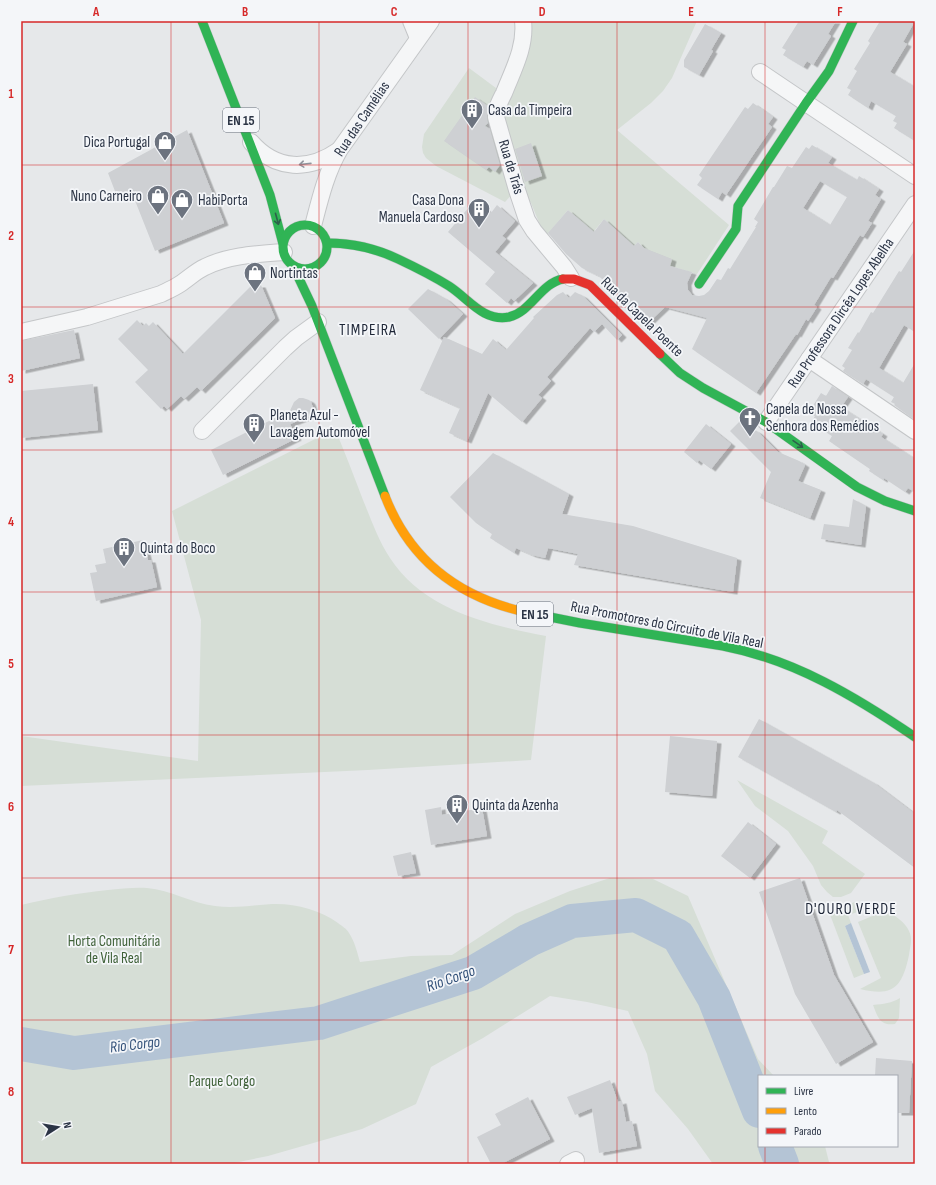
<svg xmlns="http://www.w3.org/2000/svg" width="936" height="1185" viewBox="0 0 936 1185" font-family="'Sofia Sans Condensed',sans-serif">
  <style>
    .green { fill: #d6ded6 }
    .water { fill: #b4c4d5 }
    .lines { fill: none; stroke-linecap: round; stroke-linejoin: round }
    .river { stroke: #b4c4d5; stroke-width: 34 }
    .building { fill: #ced0d3; fill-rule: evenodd; filter: url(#shadow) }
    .street-casing { stroke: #c4c6c8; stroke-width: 18 }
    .fast-casing { stroke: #c4c6c8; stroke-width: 10 }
    .slow-casing { stroke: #c4c6c8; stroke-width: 10 }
    .jam-casing { stroke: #c4c6c8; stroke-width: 10 }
    .street { stroke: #f5f6f7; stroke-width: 16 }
    .fast { stroke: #30b455; stroke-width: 9 }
    .slow { stroke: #ff9f0a; stroke-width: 9 }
    .jam { stroke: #e5322d; stroke-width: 9 }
    .oneway { stroke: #90959e }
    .oneway2 { stroke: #2d614b }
    .grid { fill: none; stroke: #d62828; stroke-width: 1; stroke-opacity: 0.55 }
    .labels { text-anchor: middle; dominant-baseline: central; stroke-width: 3.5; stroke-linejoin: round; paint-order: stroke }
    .shield { fill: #f4f6f9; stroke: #676e7b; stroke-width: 1 }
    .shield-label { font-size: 14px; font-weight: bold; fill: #2b3445 }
    .poi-label { font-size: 15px; fill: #2b3445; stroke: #f4f6f9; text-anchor: start }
    .street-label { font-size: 15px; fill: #2b3445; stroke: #f4f6f9 }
    .park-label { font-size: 15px; fill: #3f6138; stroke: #f4f6f9 }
    .neighbourhood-label { font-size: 16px; letter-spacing: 1px; fill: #1d2536; stroke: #f4f6f9 }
    .water-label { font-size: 16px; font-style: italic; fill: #34527a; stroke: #f4f6f9 }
    .neatline { fill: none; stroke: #d62828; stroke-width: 1.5 }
    .grid-label { font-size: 13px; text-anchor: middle; font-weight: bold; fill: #d62828 }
  </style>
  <defs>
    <filter id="shadow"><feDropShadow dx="4.5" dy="2.5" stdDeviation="0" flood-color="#0004"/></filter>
  </defs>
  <rect width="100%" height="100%" fill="#e6e8ea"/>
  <g class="green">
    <polygon points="526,21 697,21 672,78 663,91 651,103 617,130 729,225 697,274 670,266 644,248 638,242 634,246 604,219 590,236 587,226 568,210 545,237 531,203 518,185 497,115"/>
    <polygon points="469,68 500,91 496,111 486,126 498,135 515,191 505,202 436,166 426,158 423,153 422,147 424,134"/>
    <path d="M335 429C345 453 354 476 363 500 371 519 378 540 390 558 424 610 488 625 546 636L531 760 368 770 21 786V736L198 761 201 620 172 511Z"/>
    <polygon points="737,780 828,831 822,843 865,874 851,893 841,897 833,897 827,892 821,885 813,866 788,831 755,806"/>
    <path d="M610 878 653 879 688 896 758 1059 774 1076H759V1146H825L829 1162 835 1164H713L688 1129 655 1091 647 1054 628 1011 587 1002 550 996 483 1038 431 1067 416 1104 362 1129 268 1156 229 1164H21V905C50 898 78 893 108 890 120 889 135 887 147 888 171 890 191 903 215 906 234 909 253 905 272 904 294 903 321 910 338 923 342 926 347 929 349 933 355 942 357 952 360 962L411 956 452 955 515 914 570 891Z"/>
    <polygon points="857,901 861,911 848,915 851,923 845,926 864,974 854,978 829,912"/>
    <path d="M887 910C895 916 905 922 909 931 913 939 910 947 909 955 902 988 893 997 860 989L881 978 858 922Z"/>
    <path d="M900 998 899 1018 895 1024C880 1026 878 1018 873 1005 883 1004 892 1003 900 998Z"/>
  </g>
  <polygon class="water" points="851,923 870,972 864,974 845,926"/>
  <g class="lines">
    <g class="river">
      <polyline points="21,1044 74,1053 319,1023 473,973 529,940 572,921 636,915 678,936 714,998 759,1111"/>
      <polyline points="775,1146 782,1164"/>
    </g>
  </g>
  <g class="building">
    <polygon points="799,21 836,21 828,34 831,36 813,65 807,61 803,67 783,55 786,50 782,48"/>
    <polygon points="880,21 915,21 903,42 907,44 890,72 915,87 915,141 894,128 897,123 893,121 896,116 871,101 868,108 848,95 851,90 847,88 857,71 854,69 870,43 868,41"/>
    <polygon points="705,24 721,33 711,50 713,51 699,75 684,67 684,60"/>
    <polygon points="475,97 488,106 487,116 488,123 485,126 490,129 500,165 495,172 489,167 486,170 444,141"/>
    <polygon points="753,103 773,117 768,124 772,127 726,195 722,192 718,199 697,185 702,178 699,175 745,107 748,109"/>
    <polygon points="187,130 224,223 155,251 132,193 118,199 108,173"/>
    <polygon points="531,143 542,176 525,182 515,149"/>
    <path d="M812 145 832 157 828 163 857 180 859 176 879 189 875 195 881 199 868 221 872 223 863 237 860 235 833 278 831 277 814 305 817 307 808 321 806 319 797 335 796 334 756 393 692 349 707 318 665 307 647 324 599 276 582 268 566 254 548 233 568 210 594 232 604 219 634 246 638 242 644 248 672 259 670 266 692 272 687 283 688 290 692 295 699 296 704 295 709 291 717 279 721 280 728 268 730 269 756 227H755L758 222 754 219 773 187H774L787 166 792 168 806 147 809 149ZM820 181 847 197 830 225 803 208Z"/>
    <polygon points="475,200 491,213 497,205 515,221 502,236 506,239 495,252 533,283 514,301 511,298 507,303 485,284 495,272 448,232"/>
    <polygon points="915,250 915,332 904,325 879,368 903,383 915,363 915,420 894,405 895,404 891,402 894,397 866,379 863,384 843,371 845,368 842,366 852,350 848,348 858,332 859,333 871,312 873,313 899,271 901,272"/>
    <polygon points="252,285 261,285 275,318 201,391 197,387 184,399 181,396 167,409 164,406 161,409 135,382 148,370 118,339 137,320 143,326 146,323 149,326 153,322 183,354"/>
    <polygon points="428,289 446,299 463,314 439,339 408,309"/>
    <polygon points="563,292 569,298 575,292 583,296 622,335 617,340 602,324 594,332 590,328 547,377 551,381 538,395 542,398 522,422 488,393 467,441 449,433 460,408 420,390 444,337 482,354 493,339 506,350 534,318 533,317 557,295"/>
    <polygon points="74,330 80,358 21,371 21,341"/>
    <polygon points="93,384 98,430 21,438 21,391"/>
    <polygon points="832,386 848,397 841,407 883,434 881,437 915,459 915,492 908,488 905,492 884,478 883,480 869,471 870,469 829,441 832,436 811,422 815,416 809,412 821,393 826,396"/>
    <polygon points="299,398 303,398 309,400 311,402 313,408 311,414 308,417 290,424 297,438 223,475 211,450 285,413 287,417 294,402"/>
    <polygon points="739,422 758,432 778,452 799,461 805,465 798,481 821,490 810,518 760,498 771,472 730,431"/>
    <polygon points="706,424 731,444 711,469 699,460 697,463 684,452"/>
    <polygon points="493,453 569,494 562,514 633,526 737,558 733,592 574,565 578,554 548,548 545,558 532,555 516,548 514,553 490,538 492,534 476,523 450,497"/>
    <polygon points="853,499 866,506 861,545 821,539 824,524 849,527"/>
    <polygon points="143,540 148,560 151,560 157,587 96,601 90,573 97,572 95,565 106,563 103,549"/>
    <polygon points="759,719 874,783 915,814 915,868 837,810 836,812 738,757"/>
    <polygon points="670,736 717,741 712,796 665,792"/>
    <polygon points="441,807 442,815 482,808 487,836 431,845 425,810"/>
    <polygon points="748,822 776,844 750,878 721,856"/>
    <polygon points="411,852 416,873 398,876 393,856"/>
    <polygon points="800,878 834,975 873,1042 836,1064 795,994 759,892"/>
    <polygon points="876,1058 912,1061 909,1113 897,1113 897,1076 875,1076"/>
    <polygon points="610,1080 618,1102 622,1101 626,1122 632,1121 637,1146 599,1153 592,1108 575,1115 567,1097"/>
    <polygon points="528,1097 550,1139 501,1164 491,1164 477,1137 501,1125 495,1114"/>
  </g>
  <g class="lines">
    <g class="street-casing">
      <g id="street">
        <polyline points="411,21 418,38"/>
        <path d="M523 21C526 47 513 70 504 93 500 101 496 108 496 117L517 190 527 220 534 231 564 267 571 278"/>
        <polyline points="760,72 806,103 915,176"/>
        <path d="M251 142C276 171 309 171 339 150"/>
        <path d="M313 226C320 199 326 173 340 149L431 21"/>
        <path d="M21 332 87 317 161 294C167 291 174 288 180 284 189 278 196 271 205 267 229 255 258 254 284 252"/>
        <polyline points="809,359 915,431"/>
        <polyline points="766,422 915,204"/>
        <polyline points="202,431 285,348 296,338 318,322"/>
        <polyline points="568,1164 576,1160"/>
      </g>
    </g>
    <g class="fast-casing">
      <g id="fast">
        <polyline points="202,21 270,195 283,244"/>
        <circle cx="305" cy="247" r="22"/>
        <path d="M327 243C352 243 375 248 398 259 415 267 433 276 449 286 468 298 483 322 509 317 531 312 541 283 563 279"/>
        <polyline points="293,266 312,306 385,496"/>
        <polyline points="699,284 736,229 738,206 806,103 829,71 853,21"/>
        <polyline points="660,354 680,373 703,388 766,422 857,487 885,501 915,511"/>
        <path d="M525 612 580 623 723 646C795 660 856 697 915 737"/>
      </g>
    </g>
    <g class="slow-casing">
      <path id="slow" d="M385 496C410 561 458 597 525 612"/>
    </g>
    <g class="jam-casing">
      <polyline id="jam" points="563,279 574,279 590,285 660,354"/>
    </g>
    <use href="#street" class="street"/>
    <use href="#fast" class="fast"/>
    <use href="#slow" class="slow"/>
    <use href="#jam" class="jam"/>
  </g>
  <defs><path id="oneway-shaft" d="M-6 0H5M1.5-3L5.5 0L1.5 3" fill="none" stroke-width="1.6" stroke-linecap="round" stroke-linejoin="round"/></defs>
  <use class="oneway" href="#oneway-shaft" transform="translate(305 164) rotate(174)"/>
  <g class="oneway2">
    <use href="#oneway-shaft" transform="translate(277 219) rotate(75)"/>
    <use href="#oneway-shaft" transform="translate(798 444) rotate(35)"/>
  </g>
  <path class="grid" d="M171 21V1164M319 21V1164M468 21V1164M617 21V1164M765 21V1076M21 165H915M21 307H915M21 450H915M21 592H915M21 735H915M21 878H915M21 1020H915M765 1146V1164"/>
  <defs>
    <g id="building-pin" transform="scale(1.15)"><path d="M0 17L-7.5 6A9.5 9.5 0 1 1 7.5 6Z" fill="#6c737f" stroke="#f4f6f9"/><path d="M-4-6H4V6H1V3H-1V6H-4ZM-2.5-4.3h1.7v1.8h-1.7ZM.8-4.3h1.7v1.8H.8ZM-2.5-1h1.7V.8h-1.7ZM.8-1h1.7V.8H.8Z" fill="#fff"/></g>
    <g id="shop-pin" transform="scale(1.15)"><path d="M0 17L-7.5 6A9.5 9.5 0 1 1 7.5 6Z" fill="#6c737f" stroke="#f4f6f9"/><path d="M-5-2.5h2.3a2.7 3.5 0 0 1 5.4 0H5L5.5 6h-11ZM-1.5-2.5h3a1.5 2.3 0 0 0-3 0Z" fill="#fff"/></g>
    <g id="church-pin" transform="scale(1.15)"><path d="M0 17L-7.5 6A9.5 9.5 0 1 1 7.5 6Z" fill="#6c737f" stroke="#f4f6f9"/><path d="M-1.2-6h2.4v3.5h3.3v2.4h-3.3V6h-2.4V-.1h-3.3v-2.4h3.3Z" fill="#fff"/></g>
  </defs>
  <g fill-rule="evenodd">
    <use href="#building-pin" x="472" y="110"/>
    <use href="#shop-pin" x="165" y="142"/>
    <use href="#shop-pin" x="158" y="196"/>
    <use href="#shop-pin" x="182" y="200"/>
    <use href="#building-pin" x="479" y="209"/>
    <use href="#shop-pin" x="255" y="273"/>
    <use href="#church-pin" x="750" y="418"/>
    <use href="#building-pin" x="254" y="424"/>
    <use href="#building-pin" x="124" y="548"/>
    <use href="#building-pin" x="457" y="805"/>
  </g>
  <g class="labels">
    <g class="shield">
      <rect x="223" y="108" width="36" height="24" rx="3"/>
      <rect x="517" y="602" width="36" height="24" rx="3"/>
    </g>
    <g class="shield-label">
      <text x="241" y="120">EN 15</text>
      <text x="535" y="614">EN 15</text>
    </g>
    <g class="poi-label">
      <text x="488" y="110">Casa da Timpeira</text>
      <text x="150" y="142" text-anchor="end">Dica Portugal</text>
      <text x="142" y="196" text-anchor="end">Nuno Carneiro</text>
      <text x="198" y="200">HabiPorta</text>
      <text x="464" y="200" text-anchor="end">Casa Dona<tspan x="464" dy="17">Manuela Cardoso</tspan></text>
      <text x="270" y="273">Nortintas</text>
      <text x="766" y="409">Capela de Nossa<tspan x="766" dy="17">Senhora dos Remédios</tspan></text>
      <text x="270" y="415">Planeta Azul -<tspan x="270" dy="17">Lavagem Automóvel</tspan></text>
      <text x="140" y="548">Quinta do Boco</text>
      <text x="472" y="805">Quinta da Azenha</text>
    </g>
    <g class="street-label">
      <text transform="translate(362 119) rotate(-56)">Rua das Camélias</text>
      <text transform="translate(511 167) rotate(73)">Rua de Trás</text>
      <text transform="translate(841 313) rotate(-56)">Rua Professora Dircêa Lopes Abelha</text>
      <text transform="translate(642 317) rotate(44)">Rua da Capela Poente</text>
      <text transform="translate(667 625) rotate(11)">Rua Promotores do Circuito de Vila Real</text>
    </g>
    <g class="park-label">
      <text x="114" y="941">Horta Comunitária<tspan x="114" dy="17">de Vila Real</tspan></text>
      <text x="222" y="1081">Parque Corgo</text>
    </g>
    <g class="neighbourhood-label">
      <text x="368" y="330">TIMPEIRA</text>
      <text x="851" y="909">D'OURO VERDE</text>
    </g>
    <g class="water-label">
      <text transform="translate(451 979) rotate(-20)">Rio Corgo</text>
      <text transform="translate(135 1045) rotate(-7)">Rio Corgo</text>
    </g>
  </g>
  <rect width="936" height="1185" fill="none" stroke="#f4f6f9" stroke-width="44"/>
  <rect x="758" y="1075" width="140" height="72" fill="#f4f6f9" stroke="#a4a8b1"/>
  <rect x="766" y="1088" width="20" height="6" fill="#30b455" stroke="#a4a8b1"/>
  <text x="794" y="1095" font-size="12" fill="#2b3445">Livre</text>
  <rect x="766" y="1108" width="20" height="6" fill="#ff9f0a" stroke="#a4a8b1"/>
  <text x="794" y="1115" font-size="12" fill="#2b3445">Lento</text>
  <rect x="766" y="1128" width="20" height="6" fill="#e5322d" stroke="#a4a8b1"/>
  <text x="794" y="1135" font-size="12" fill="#2b3445">Parado</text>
  <g transform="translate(58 1127) rotate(78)" stroke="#f4f6f9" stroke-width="3" paint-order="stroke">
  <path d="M0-3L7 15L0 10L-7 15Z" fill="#2b3445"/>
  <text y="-6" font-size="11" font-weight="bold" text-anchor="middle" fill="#2b3445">N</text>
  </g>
  <rect x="22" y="22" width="892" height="1141" class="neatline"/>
  <g class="grid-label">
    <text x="96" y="16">A</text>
    <text x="245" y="16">B</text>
    <text x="394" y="16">C</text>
    <text x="542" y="16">D</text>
    <text x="691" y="16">E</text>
    <text x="840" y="16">F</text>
    <text x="11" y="98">1</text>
    <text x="11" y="240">2</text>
    <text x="11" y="383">3</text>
    <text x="11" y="526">4</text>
    <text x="11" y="668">5</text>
    <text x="11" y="811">6</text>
    <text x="11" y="954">7</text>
    <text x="11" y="1096">8</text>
  </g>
</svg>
